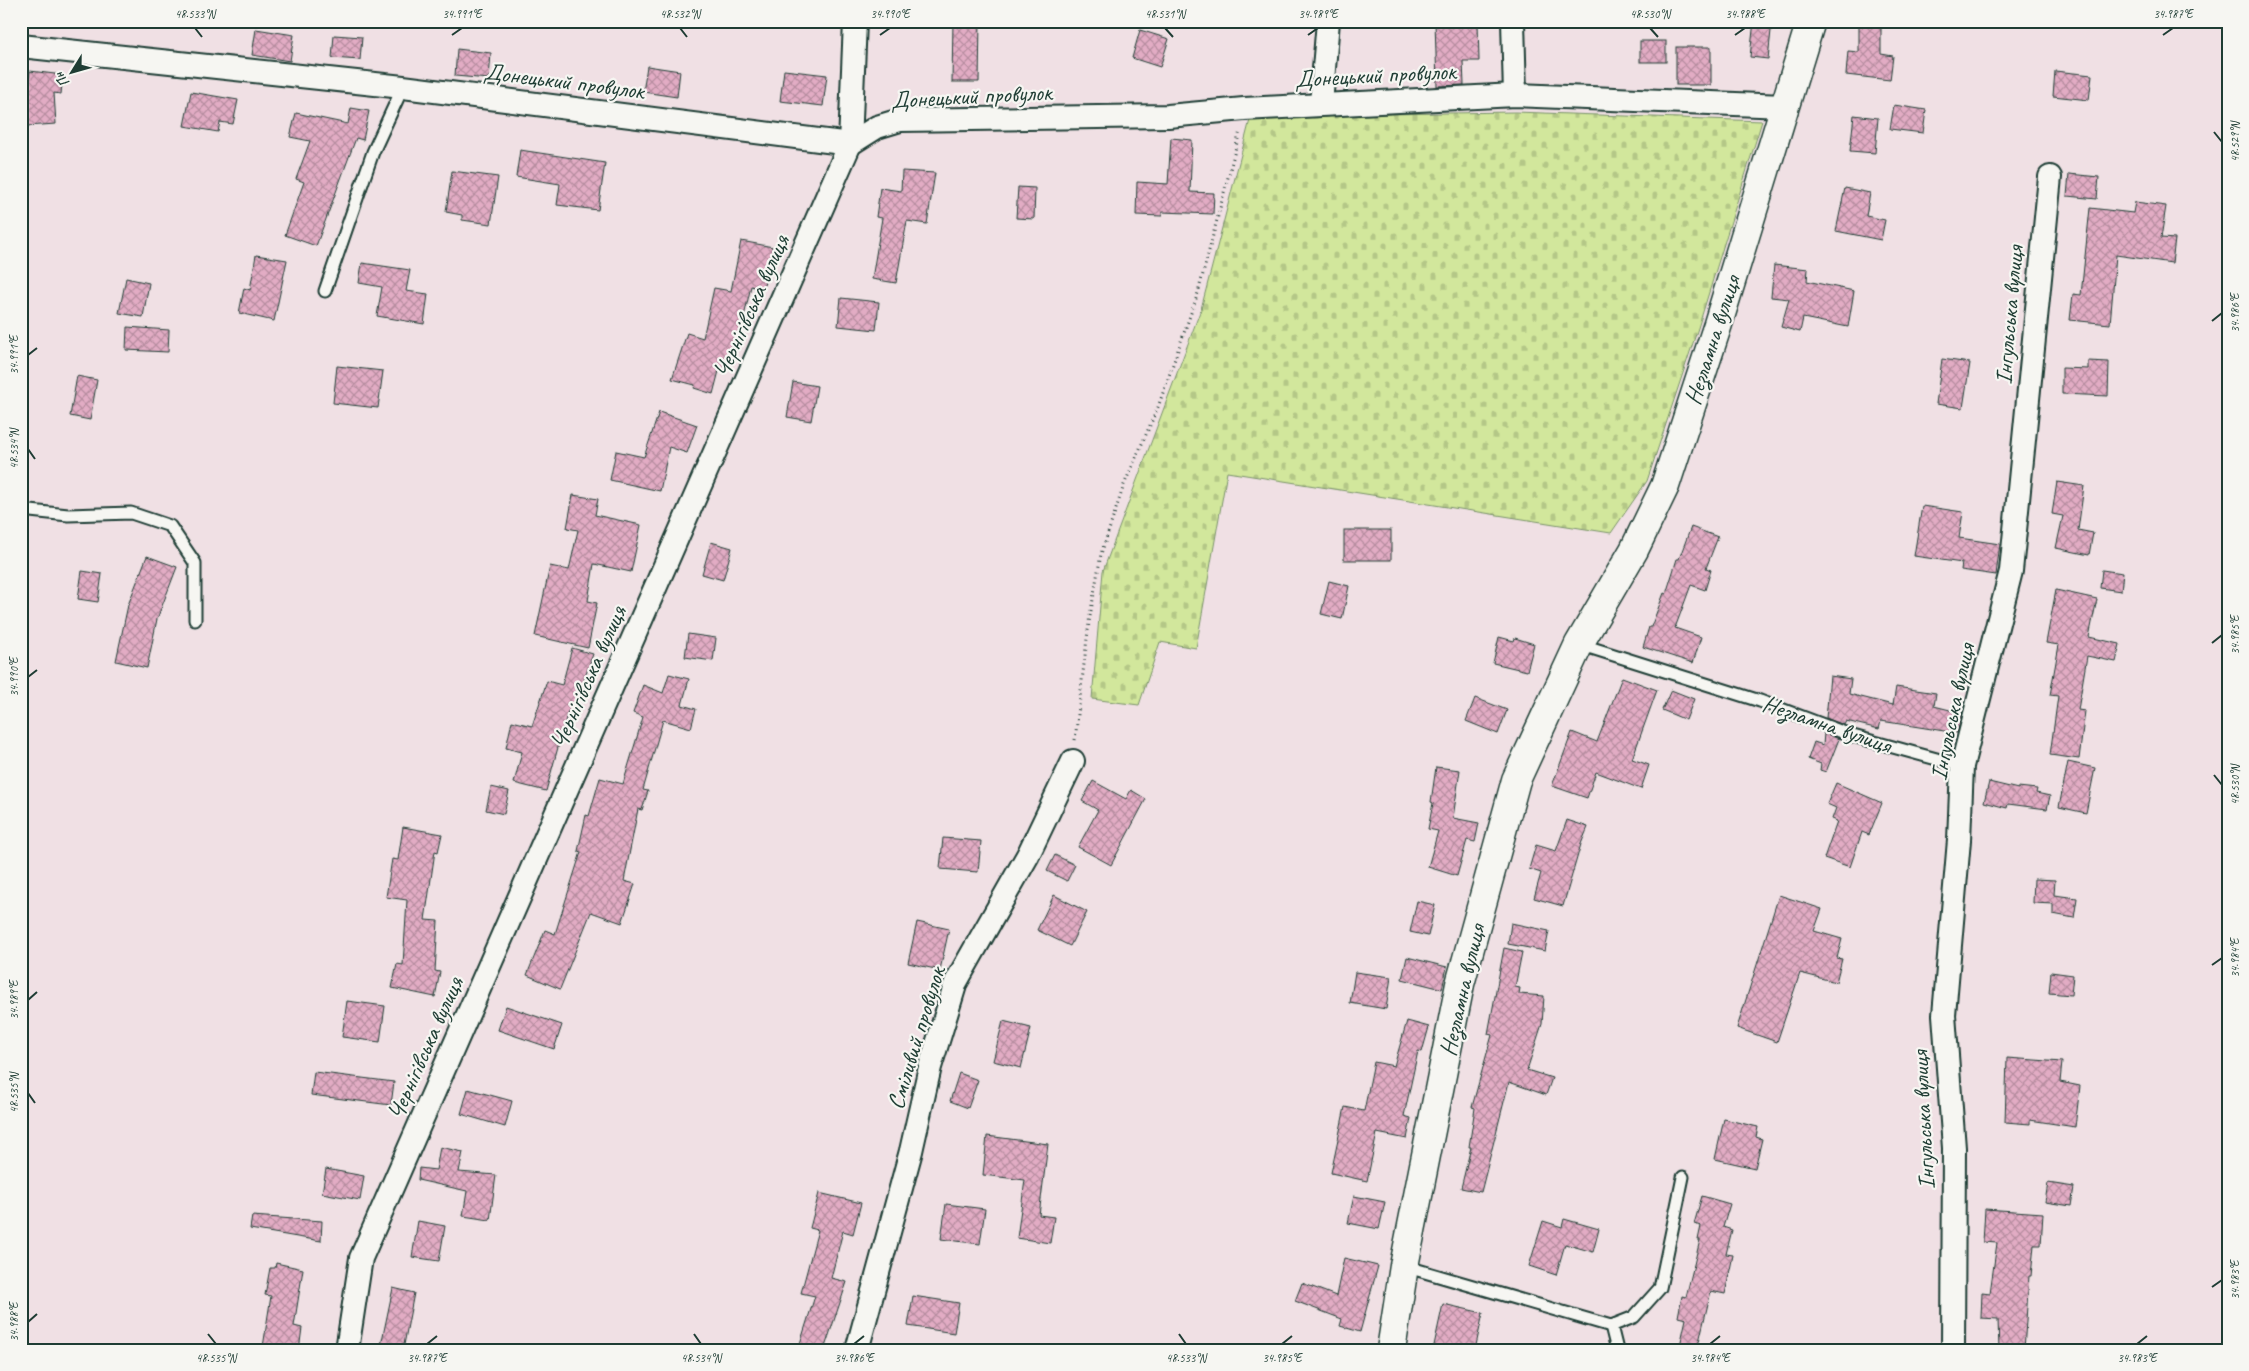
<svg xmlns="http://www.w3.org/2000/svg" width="2249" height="1371" viewBox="0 0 2249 1371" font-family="Caveat,sans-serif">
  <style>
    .cemetery { fill: url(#cemetery-stones); stroke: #789268 }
    .building { fill: url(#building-cross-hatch); stroke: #1f3d34 }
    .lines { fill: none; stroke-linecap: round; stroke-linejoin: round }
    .lane-casing { stroke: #1f3d34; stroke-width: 15 }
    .street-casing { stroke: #1f3d34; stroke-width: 26 }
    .secondary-casing { stroke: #1f3d34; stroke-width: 31 }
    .path { stroke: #1f3d34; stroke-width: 3; stroke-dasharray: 1 4; stroke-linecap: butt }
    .lane { stroke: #f6f6f2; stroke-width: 11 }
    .street { stroke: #f6f6f2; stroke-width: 22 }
    .secondary { stroke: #f6f6f2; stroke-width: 28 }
    .ticks { fill: none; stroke: #1f3d34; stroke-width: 2 }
    .labels { text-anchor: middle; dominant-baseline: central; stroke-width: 4.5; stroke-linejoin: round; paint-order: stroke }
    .street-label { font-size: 24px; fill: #1f3d34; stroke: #f6f6f2 }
    .neatline { fill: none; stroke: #1f3d34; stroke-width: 2 }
    .ticks-label { font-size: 12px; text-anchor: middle; fill: #1f3d34 }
  </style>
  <defs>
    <pattern id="cemetery-stones" width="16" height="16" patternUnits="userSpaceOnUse" patternTransform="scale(1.25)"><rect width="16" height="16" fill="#d2e79c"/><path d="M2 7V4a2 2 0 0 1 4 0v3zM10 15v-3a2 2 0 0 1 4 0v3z" fill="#b4c787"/></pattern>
    <pattern id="building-cross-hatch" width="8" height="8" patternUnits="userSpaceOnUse" patternTransform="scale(1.25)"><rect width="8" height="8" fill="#e2acc4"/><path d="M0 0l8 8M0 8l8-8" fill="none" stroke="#b78da0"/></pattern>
  </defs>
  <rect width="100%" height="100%" fill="#f0e0e4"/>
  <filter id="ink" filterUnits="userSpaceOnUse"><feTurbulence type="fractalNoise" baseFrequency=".02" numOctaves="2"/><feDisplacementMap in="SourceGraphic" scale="10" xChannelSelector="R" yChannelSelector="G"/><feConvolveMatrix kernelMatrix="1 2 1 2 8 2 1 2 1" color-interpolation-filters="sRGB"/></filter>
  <g filter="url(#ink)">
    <polygon class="cemetery" points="1515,112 1762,121 1698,328 1647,481 1611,533 1227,472 1196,648 1160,642 1139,705 1092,699 1103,571 1201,309 1251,116"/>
    <g class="building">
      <polygon points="953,21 980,21 979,82 952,82"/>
      <polygon points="1754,21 1772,21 1768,59 1750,57"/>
      <polygon points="1859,21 1881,21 1881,54 1893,56 1890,80 1846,75 1848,51 1859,52"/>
      <polygon points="1435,22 1478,22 1479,61 1463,61 1464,85 1437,86"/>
      <polygon points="256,29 294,35 290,61 252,55"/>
      <polygon points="1140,30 1169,39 1160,67 1132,58"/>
      <polygon points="334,35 362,37 360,60 332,58"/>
      <rect x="1640" y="41" width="26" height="21"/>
      <rect x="1676" y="47" width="35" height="38"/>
      <polygon points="457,49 491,53 489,79 455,76"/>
      <polygon points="647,66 680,71 677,97 643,92"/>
      <polygon points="784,70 827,75 823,106 780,101"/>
      <polygon points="30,71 63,75 61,94 54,93 56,124 27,126 26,112"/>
      <polygon points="2055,71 2092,75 2089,100 2053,96"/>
      <polygon points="191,92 238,100 233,124 220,122 218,132 184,126"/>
      <polygon points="1894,105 1926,110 1923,133 1890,129"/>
      <polygon points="351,108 369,111 363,140 356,138 316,246 285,235 304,182 296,179 310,141 290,137 296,113 348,124"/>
      <polygon points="1854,115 1878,118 1875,153 1850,151"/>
      <polygon points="1171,138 1192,140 1190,192 1214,193 1213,214 1162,212 1162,216 1136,215 1137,182 1168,184"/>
      <polygon points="520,150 605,163 598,210 557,205 560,184 516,177"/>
      <polygon points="452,171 498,177 491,224 462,220 462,215 446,212"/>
      <polygon points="902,171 935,173 927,224 907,221 896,283 872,279 882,218 876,217 880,188 901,191"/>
      <polygon points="2069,174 2099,177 2097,199 2067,196"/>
      <polygon points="1018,187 1035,188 1034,219 1016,218"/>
      <polygon points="1845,188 1870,193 1866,216 1885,220 1881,240 1836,231"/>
      <polygon points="2135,202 2166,206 2161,238 2175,239 2172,263 2116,255 2110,324 2070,320 2073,294 2081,295 2090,208 2133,213"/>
      <polygon points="741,241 773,247 763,290 751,286 738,343 733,342 724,373 719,371 713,394 694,388 695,385 672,379 687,333 703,338 714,288 731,291"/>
      <polygon points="256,255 287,260 274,321 239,313 244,288 250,290"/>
      <polygon points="362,263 410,270 406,291 428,294 424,324 377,316 382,287 359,283"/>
      <polygon points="1774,265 1808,269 1807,281 1854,291 1848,327 1803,318 1800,332 1781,327 1789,299 1771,297"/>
      <polygon points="126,278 149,283 143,317 119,313"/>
      <polygon points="841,298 879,302 876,330 838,326"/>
      <polygon points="127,327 169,330 168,352 126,350"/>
      <polygon points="1942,359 1970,363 1963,408 1936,404"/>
      <polygon points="2088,361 2109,362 2108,396 2062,394 2062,368 2088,369"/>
      <polygon points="337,366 383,371 378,408 333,403"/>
      <polygon points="77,376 97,380 90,420 70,416"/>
      <polygon points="793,382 817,386 811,421 787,417"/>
      <polygon points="659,412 697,425 687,453 669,447 660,491 610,480 616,451 644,457"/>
      <polygon points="2057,482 2084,486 2078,530 2093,533 2089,555 2056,548 2063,516 2052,514"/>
      <polygon points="573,495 598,499 595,515 641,525 631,572 594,564 588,601 597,603 588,648 535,636 550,566 569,570 578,530 567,528"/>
      <polygon points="1922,506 1963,512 1959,538 2000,544 1996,575 1961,570 1962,563 1914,556"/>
      <polygon points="1691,527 1718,537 1706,568 1711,570 1705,590 1691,585 1675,628 1701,637 1693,663 1643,647 1649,627 1651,627 1664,593 1666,594 1677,559 1679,559"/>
      <rect x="1344" y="530" width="47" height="30"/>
      <polygon points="711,542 732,548 723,580 702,574"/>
      <polygon points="147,556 177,567 157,619 147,668 116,661 128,605"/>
      <polygon points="2102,570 2123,573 2121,591 2100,588"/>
      <polygon points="82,571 102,574 98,602 78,599"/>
      <polygon points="1329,581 1349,586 1342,619 1321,614"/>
      <polygon points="2056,590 2097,599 2089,637 2120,644 2116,662 2087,656 2078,710 2085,711 2079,759 2050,755 2058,696 2050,695 2059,645 2046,643"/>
      <polygon points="688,634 716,638 713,661 685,657"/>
      <polygon points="1499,637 1514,641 1515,638 1534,644 1527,671 1493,663"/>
      <polygon points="572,648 593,654 573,712 568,711 546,791 514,783 522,752 506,748 512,721 532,726 547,681 562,685"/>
      <polygon points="669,674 689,679 682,705 696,709 691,728 663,720 643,790 648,791 642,810 638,809 624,881 635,884 622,923 591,912 560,989 527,975 545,930 555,934 581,852 578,851 586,815 589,816 600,778 623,784 643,717 633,713 643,685 663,693"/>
      <polygon points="1830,676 1851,679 1849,694 1893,705 1896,687 1936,693 1934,706 1962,713 1957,733 1881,721 1879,729 1846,721 1844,725 1826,718"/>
      <polygon points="1622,677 1657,690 1632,759 1649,765 1641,789 1596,772 1587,798 1552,786 1572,732 1597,742"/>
      <polygon points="1671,690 1694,699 1686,720 1662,710"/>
      <polygon points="1475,698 1507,710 1498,734 1466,721"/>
      <polygon points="1824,733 1839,739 1826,772 1820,770 1821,764 1808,759 1814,742 1823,745"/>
      <polygon points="2068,762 2095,768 2086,813 2059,807"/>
      <polygon points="1436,767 1460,770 1453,818 1479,823 1475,842 1467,840 1457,876 1428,867 1438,831 1428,829 1433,803 1431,802"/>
      <polygon points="1093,781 1126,799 1131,790 1146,799 1111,865 1078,847 1098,810 1082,801"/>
      <polygon points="1989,782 2018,789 2018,787 2037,789 2036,793 2050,796 2047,809 2008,804 2007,808 1984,802"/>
      <polygon points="1836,783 1882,803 1869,835 1862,832 1850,867 1824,858 1837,821 1832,819 1836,808 1827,804"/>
      <polygon points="491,787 509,791 504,814 486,810"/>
      <polygon points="1567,820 1588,827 1581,844 1563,906 1534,898 1541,873 1529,869 1536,845 1556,851"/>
      <polygon points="403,827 442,834 438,852 435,851 425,920 438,921 435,971 440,972 435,997 392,988 397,964 403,965 407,900 386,897 392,859 398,860"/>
      <polygon points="943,838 981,841 978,872 940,869"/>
      <polygon points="1055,855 1075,865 1067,881 1047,871"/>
      <polygon points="2034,879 2055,880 2054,895 2077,898 2074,918 2053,914 2053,904 2033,903"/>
      <polygon points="1054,895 1087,912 1070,946 1037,930"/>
      <polygon points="1779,895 1822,909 1814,931 1842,939 1837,958 1842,959 1836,982 1800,973 1777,1042 1737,1028"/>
      <polygon points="1417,901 1435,905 1428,936 1410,932"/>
      <polygon points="917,922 949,929 940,970 908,963"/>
      <polygon points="1511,923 1549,931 1545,951 1508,944"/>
      <polygon points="1504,948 1522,952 1515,987 1520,988 1519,994 1544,996 1542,1024 1527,1070 1552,1078 1546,1095 1509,1082 1481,1192 1461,1188 1471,1147 1469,1147 1475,1108 1472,1107 1492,1035 1488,1034"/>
      <polygon points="1407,957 1447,967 1442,989 1402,979"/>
      <polygon points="1355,972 1391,977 1386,1009 1350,1003"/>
      <polygon points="2051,972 2073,975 2071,995 2049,993"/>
      <polygon points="347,1001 385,1006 380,1042 342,1037"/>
      <polygon points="506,1006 562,1025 554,1049 498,1030"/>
      <polygon points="1003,1021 1031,1028 1021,1068 993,1061"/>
      <polygon points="1407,1021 1429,1027 1422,1052 1418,1051 1404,1116 1411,1118 1407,1139 1377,1133 1367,1181 1331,1173 1345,1107 1364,1111 1374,1062 1394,1066"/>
      <polygon points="2007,1058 2062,1062 2060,1082 2080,1086 2075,1127 2030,1120 2030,1124 2005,1122"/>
      <polygon points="314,1072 394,1082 391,1105 311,1095"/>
      <polygon points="959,1073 978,1080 968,1108 950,1101"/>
      <polygon points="468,1089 512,1101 505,1127 461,1114"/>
      <polygon points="1724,1119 1758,1127 1756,1137 1762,1139 1755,1168 1715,1159"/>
      <polygon points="987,1136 1048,1144 1039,1215 1054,1217 1050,1243 1017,1238 1025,1180 983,1175"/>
      <polygon points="440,1147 463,1152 459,1172 496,1175 490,1220 463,1216 467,1191 418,1180 419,1168 436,1170"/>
      <polygon points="326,1169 364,1176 360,1200 322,1193"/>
      <polygon points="2048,1183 2074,1187 2071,1206 2045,1202"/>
      <polygon points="819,1193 861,1203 853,1234 843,1231 831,1278 847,1282 824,1350 798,1350 815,1296 801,1293 818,1230 810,1228"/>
      <polygon points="1354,1196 1385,1202 1379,1229 1348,1223"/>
      <polygon points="1702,1196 1730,1204 1723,1227 1732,1230 1726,1254 1733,1255 1725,1294 1711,1291 1697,1350 1679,1350 1686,1319 1678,1317 1682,1296 1686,1297 1700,1240 1698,1240 1701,1226 1694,1224"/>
      <polygon points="946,1204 985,1209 980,1244 941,1239"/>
      <polygon points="1985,1209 2043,1213 2041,1245 2034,1245 2031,1276 2029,1276 2024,1350 1999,1350 1998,1319 1981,1318 1982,1292 1990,1293 1997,1243 1983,1242"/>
      <polygon points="252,1216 322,1221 321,1241 250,1229"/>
      <polygon points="1564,1219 1599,1229 1593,1252 1565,1244 1556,1275 1529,1266 1543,1221 1562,1227"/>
      <polygon points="418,1221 445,1226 439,1261 412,1257"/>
      <polygon points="1344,1258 1378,1266 1360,1332 1340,1326 1342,1319 1295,1301 1302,1283 1336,1296"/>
      <polygon points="276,1263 303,1269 294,1326 302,1328 299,1350 263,1347 271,1296 265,1295 270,1268 275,1268"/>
      <polygon points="393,1288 414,1293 403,1350 380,1350"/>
      <polygon points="913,1296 959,1303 954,1333 908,1326"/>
      <polygon points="1443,1304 1483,1313 1475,1350 1433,1350"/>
    </g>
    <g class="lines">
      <g class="lane-casing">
        <g id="lane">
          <polyline points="325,291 373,152 403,87"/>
          <polyline points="21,510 68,515 131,513 170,526 195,563 195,620"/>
          <polyline points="1579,644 1760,701 1853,736 1962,766"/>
          <polyline points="1404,1266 1611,1326 1634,1317 1660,1288 1683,1177"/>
          <polyline points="1611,1326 1617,1350"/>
        </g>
      </g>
      <g class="street-casing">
        <g id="street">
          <polyline points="1513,21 1515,95"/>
          <polyline points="21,46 403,87 850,144 877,127 900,120 1168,116 1244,109 1515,95 1784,106"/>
          <polyline points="1321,104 1328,21"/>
          <polyline points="347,1350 361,1258 850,144 855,21"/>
          <polyline points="857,1350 911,1151 930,1067 956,982 1028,855 1073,761"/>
          <polyline points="1953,1350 1954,1148 1944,1015 1959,840 1962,766 2011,571 2050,177"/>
        </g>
      </g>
      <g class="secondary-casing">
        <polyline id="secondary" points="1391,1350 1404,1266 1460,984 1516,780 1579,644 1634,550 1665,486 1718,324 1811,21"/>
      </g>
      <polyline class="path" points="1075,740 1089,622 1101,554 1124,485 1158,407 1198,293 1240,131"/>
      <use href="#lane" class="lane"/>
      <use href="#street" class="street"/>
      <use href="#secondary" class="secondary"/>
    </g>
  </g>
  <path class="ticks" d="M195 28 202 37M680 28 687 37M1165 28 1173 37M1650 28 1658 37M452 35 462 28M880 35 890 28M1308 35 1318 28M1735 35 1745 28M2163 35 2173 28M2214 132 2222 142M2212 321 2222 313M28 355 37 348M28 449 35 459M2212 643 2222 635M28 677 37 670M2214 775 2222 785M2212 965 2222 958M28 1000 37 992M28 1093 35 1103M2212 1287 2222 1280M28 1322 37 1314M208 1334 216 1344M694 1334 701 1344M1179 1334 1186 1344M427 1344 437 1336M854 1344 864 1336M1282 1344 1292 1336M1710 1344 1720 1336M2137 1344 2147 1336"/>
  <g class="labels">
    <g class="street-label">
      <text transform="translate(1375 75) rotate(-3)">Донецький провулок</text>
      <text transform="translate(564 81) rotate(7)">Донецький провулок</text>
      <text transform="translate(971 96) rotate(-3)">Донецький провулок</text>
      <text transform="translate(751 306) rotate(-66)">Чернігівська вулиця</text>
      <text transform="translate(2009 315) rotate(-85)">Інгульська вулиця</text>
      <text transform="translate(1712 340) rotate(-72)">Незламна вулиця</text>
      <text transform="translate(588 677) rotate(-66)">Чернігівська вулиця</text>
      <text transform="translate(1952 712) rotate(-78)">Інгульська вулиця</text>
      <text transform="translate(1827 724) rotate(19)">Незламна вулиця</text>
      <text transform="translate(1462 990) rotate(-77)">Незламна вулиця</text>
      <text transform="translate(916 1038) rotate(-73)">Сміливий провулок</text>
      <text transform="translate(425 1048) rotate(-66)">Чернігівська вулиця</text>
      <text transform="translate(1923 1120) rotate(-93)">Інгульська вулиця</text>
    </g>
  </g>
  <rect width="2249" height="1371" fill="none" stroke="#f6f6f2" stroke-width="55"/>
  <g transform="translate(72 72) rotate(233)" stroke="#f6f6f2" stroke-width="4" paint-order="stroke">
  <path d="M0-4L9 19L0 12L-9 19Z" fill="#1f3d34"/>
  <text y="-8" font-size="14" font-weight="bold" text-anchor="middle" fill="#1f3d34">Пн</text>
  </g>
  <rect x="28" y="28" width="2194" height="1316" class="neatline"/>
  <g class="ticks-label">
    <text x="195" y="18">48.533°N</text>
    <text x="462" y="18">34.991°E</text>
    <text x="680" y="18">48.532°N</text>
    <text x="890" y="18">34.990°E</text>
    <text x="1165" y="18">48.531°N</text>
    <text x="1318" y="18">34.989°E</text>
    <text x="1650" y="18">48.530°N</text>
    <text x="1745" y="18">34.988°E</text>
    <text x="2173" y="18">34.987°E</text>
    <text transform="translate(2235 142) rotate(-90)" y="4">48.529°N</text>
    <text transform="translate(2235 313) rotate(-90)" y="4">34.986°E</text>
    <text transform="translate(14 355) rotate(-90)" y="4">34.991°E</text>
    <text transform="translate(14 449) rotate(-90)" y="4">48.534°N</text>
    <text transform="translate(2235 635) rotate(-90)" y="4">34.985°E</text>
    <text transform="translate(14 677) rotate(-90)" y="4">34.990°E</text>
    <text transform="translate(2235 785) rotate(-90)" y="4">48.530°N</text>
    <text transform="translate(2235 958) rotate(-90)" y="4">34.984°E</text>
    <text transform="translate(14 1000) rotate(-90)" y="4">34.989°E</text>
    <text transform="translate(14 1093) rotate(-90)" y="4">48.535°N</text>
    <text transform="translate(2235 1280) rotate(-90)" y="4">34.983°E</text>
    <text transform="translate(14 1322) rotate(-90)" y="4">34.988°E</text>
    <text x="216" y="1362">48.535°N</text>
    <text x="427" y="1362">34.987°E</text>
    <text x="701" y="1362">48.534°N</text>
    <text x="854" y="1362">34.986°E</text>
    <text x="1186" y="1362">48.533°N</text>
    <text x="1282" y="1362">34.985°E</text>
    <text x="1710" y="1362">34.984°E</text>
    <text x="2137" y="1362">34.983°E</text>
  </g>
</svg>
